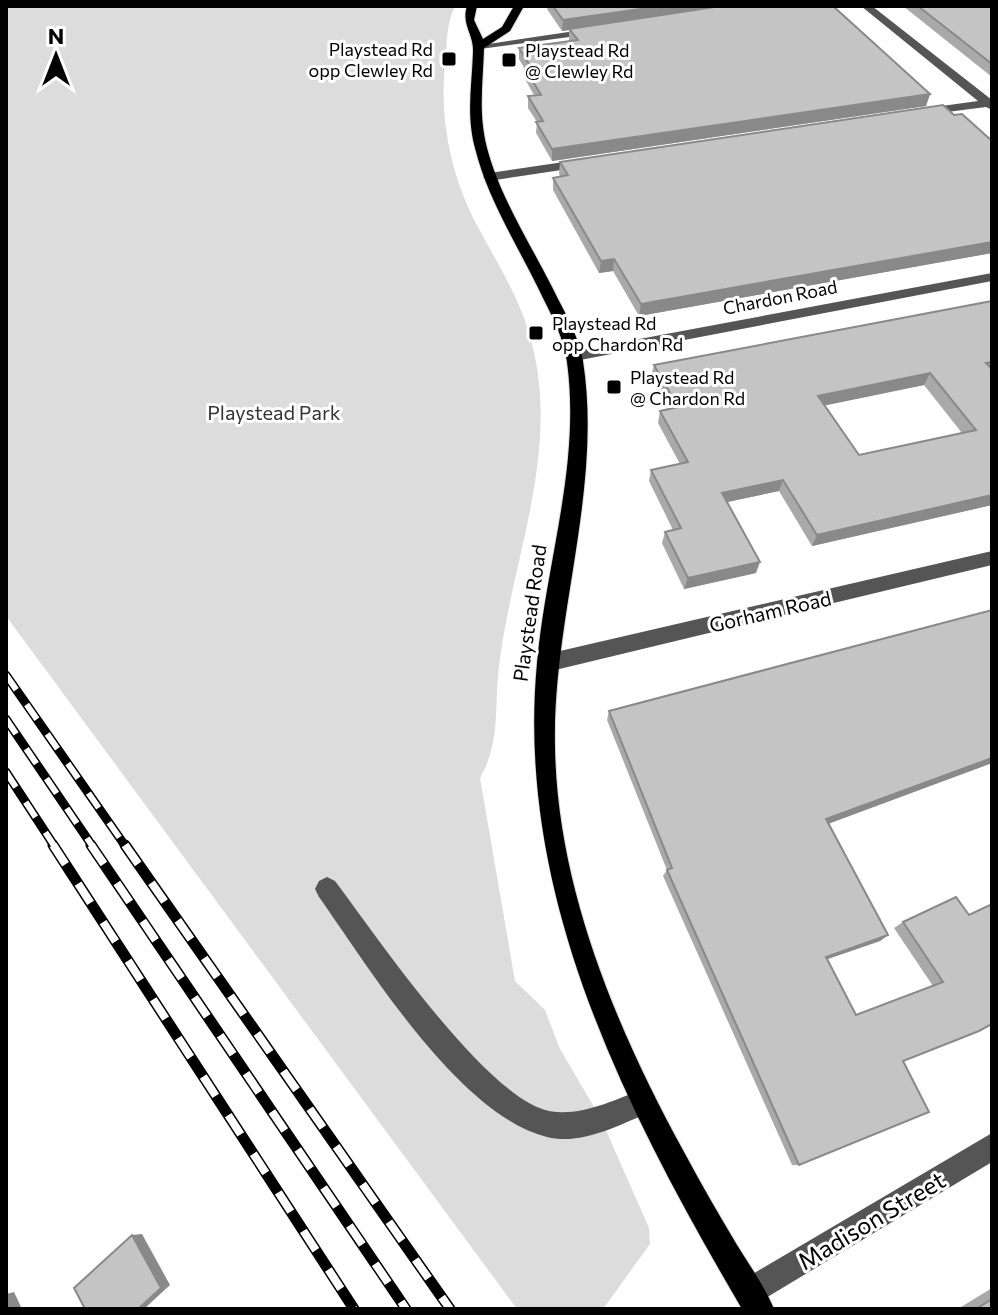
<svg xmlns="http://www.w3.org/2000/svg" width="998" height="1315" viewBox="0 0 998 1315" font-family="Commissioner,sans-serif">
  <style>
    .green { fill: #dcdcdc }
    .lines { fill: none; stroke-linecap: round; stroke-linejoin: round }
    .major-casing { stroke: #dbdbdb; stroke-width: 2 }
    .minor { fill: #555; fill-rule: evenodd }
    .major { fill: #000; fill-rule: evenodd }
    .rail-far1-casing { stroke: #000; stroke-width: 9 }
    .rail-casing { stroke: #000; stroke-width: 11 }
    .rail-far1 { stroke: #fff; stroke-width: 6; stroke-dasharray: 18; stroke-linecap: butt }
    .rail { stroke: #fff; stroke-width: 8; stroke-dasharray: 23; stroke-linecap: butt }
    .wall { fill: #a9a9a9; fill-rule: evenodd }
    .shaded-wall { fill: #898989 }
    .building { fill: #c4c4c4; stroke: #898989; stroke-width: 2; fill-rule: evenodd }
    .poi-dot { fill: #000; stroke: #fff; stroke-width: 3 }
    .labels { text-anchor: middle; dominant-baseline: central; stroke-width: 6; stroke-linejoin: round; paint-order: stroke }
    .far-poi-label { font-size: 18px; fill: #000; stroke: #fff; text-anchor: start }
    .far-street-label { font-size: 18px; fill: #000; stroke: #fff }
    .park-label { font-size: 20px; fill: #333; stroke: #fff }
    .street-label { font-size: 20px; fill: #000; stroke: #fff }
    .near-street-label { font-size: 24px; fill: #000; stroke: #fff }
  </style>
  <rect width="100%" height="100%" fill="#fff"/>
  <path class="green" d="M6 6H455C446 24 447 45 445 65 439 121 452 180 479 229 499 266 522 302 532 344 560 454 512 558 499 666 494 707 501 741 480 778L515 981 545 1010 560 1049 601 1119 649 1228 650 1244 603 1309H517L6 616Z"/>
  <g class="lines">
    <g class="major-casing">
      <path id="major" d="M467 6H477L474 20 483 39 502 27 514 6H524L510 31 484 48C483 83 478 113 487 148 501 201 534 249 558 299 568 318 579 339 583 361 603 490 552 618 555 747 557 888 617 1030 684 1152 701 1184 719 1215 737 1245 750 1266 765 1287 774 1309H742C627 1112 515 898 537 663 546 562 581 465 567 362 564 339 553 318 543 298 520 249 488 201 475 148 466 114 472 85 473 52 474 34 461 25 467 6Z"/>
    </g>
    <g class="minor">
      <polygon points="861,6 872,6 992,100 992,110 986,107 916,116 916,110 920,109 978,101"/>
      <polygon points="595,28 599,29 599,33 480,49 475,46"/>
      <polygon points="584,159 588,160 588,166 489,181 483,177 489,173"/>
      <polygon points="992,273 992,281 575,361 567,356 575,351"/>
      <polygon points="992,551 992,565 547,672 540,669 537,663 540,657 547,654"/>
      <path d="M327 877 335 881C375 934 486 1098 549 1111 580 1117 615 1100 643 1089L652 1093 656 1102 652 1111C622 1124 581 1146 547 1137 459 1115 370 969 319 897L315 889 319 881Z"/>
      <polygon points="992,1133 992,1162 759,1302 749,1307 739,1302 734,1292 739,1282"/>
    </g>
    <use href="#major" class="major"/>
    <g class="rail-far1-casing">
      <g id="rail-far1">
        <polyline points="6,675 126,847"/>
        <polyline points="6,719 93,847"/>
        <polyline points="6,772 55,847"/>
      </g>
    </g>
    <g class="rail-casing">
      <g id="rail">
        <polyline points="53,845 354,1309"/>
        <polyline points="91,845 406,1309"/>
        <polyline points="125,845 450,1309"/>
      </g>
    </g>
    <use href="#rail-far1" class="rail-far1"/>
    <use href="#rail" class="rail"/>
  </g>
  <g class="wall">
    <polygon points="548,6 833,6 930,94 926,106 552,161 536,133 537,122 528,108 528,96 534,95 525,79 525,69 519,59 519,48 570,41 569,40 569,30 562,31 547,9"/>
    <polygon points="903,6 992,6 992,77"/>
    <polygon points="954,115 992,141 992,253 639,316 613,271 599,273 553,190 553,178 561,177 559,174 560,162"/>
    <path d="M992 301V505L812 546 779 491 727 502 756 573 684 589 662 543 665 532 673 530 649 481 651 470 680 464 658 423 660 411 670 409 651 376 654 365ZM924 385 962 433 859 455 825 405Z"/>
    <polygon points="992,610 992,763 829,823 888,935 880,941 827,959 856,1015 933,986 894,928 903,922 969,915 992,904 903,1061 799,1165 792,1165 663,876 667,870 607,720 609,711"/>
    <polygon points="992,1288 992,1309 962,1309 961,1307"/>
  </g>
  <g class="shaded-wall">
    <polygon points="662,6 737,6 562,31 563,20"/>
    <polygon points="930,94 926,106 552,161 552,149"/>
    <polygon points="992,242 992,253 639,316 641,304"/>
    <polygon points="614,259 613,271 599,273 601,261"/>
    <polygon points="930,373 924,385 813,408 818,396"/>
    <polygon points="783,480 779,491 718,504 722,493"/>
    <polygon points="992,495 992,505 812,546 817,535"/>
    <polygon points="760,562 756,573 684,589 688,578"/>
    <polygon points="992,758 992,763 820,827 826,819"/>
    <polygon points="888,935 880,941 819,962 826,957"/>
    <polygon points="142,1234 170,1285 144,1309 138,1309 132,1235"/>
    <polygon points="14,1292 22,1309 7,1309 6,1294"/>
  </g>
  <g class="building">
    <polygon points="553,6 662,6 563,20"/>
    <polygon points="721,6 833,6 930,94 552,149 536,122 543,121 528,96 541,95 525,68 531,67 519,48 578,40 569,29"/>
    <polygon points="918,6 992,6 992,64"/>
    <polygon points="943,105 954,115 962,114 992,141 992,242 641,304 614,259 601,261 553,178 568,175 560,162"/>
    <path d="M992 301V362L986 363 992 369V495L817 535 783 480 722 493 760 562 688 578 665 532 681 528 651 470 688 462 660 411 678 407 654 365ZM930 373 976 430 859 455 818 396Z"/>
    <polygon points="992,610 992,758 826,819 888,935 826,957 856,1015 943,982 903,922 956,897 969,915 992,904 992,1024 979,1031 903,1061 929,1112 799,1165 667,870 672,868 609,711"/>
    <polygon points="132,1235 161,1288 138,1309 85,1309 74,1288"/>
    <polygon points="992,1299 992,1309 976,1309"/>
  </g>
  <g class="poi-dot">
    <rect x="441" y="51" width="16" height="16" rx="4"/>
    <rect x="501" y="52" width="16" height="16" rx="4"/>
    <rect x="528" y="325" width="16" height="16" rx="4"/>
    <rect x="606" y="379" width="16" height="16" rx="4"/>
  </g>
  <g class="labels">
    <g class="far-poi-label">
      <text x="433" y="49" text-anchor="end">Playstead Rd<tspan x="433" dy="21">opp Clewley Rd</tspan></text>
      <text x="525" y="50">Playstead Rd<tspan x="525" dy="21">@ Clewley Rd</tspan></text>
      <text x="552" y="323">Playstead Rd<tspan x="552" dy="21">opp Chardon Rd</tspan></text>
      <text x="630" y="377">Playstead Rd<tspan x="630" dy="21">@ Chardon Rd</tspan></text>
    </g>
    <g class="far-street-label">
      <text transform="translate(780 297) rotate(-11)">Chardon Road</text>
    </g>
    <g class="park-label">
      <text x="274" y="412">Playstead Park</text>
    </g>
    <g class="street-label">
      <text transform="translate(770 611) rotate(-13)">Gorham Road</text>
      <text transform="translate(529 613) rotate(-82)">Playstead Road</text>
    </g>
    <g class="near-street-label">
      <text transform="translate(871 1220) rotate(-31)">Madison Street</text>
    </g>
  </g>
  <rect width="998" height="1315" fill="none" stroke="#000000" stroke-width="16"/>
  <g transform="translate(56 56)" stroke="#ffffff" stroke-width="6" paint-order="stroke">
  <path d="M0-6L14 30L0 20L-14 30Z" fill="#000000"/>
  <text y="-12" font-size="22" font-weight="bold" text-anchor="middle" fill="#000000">N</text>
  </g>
</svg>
